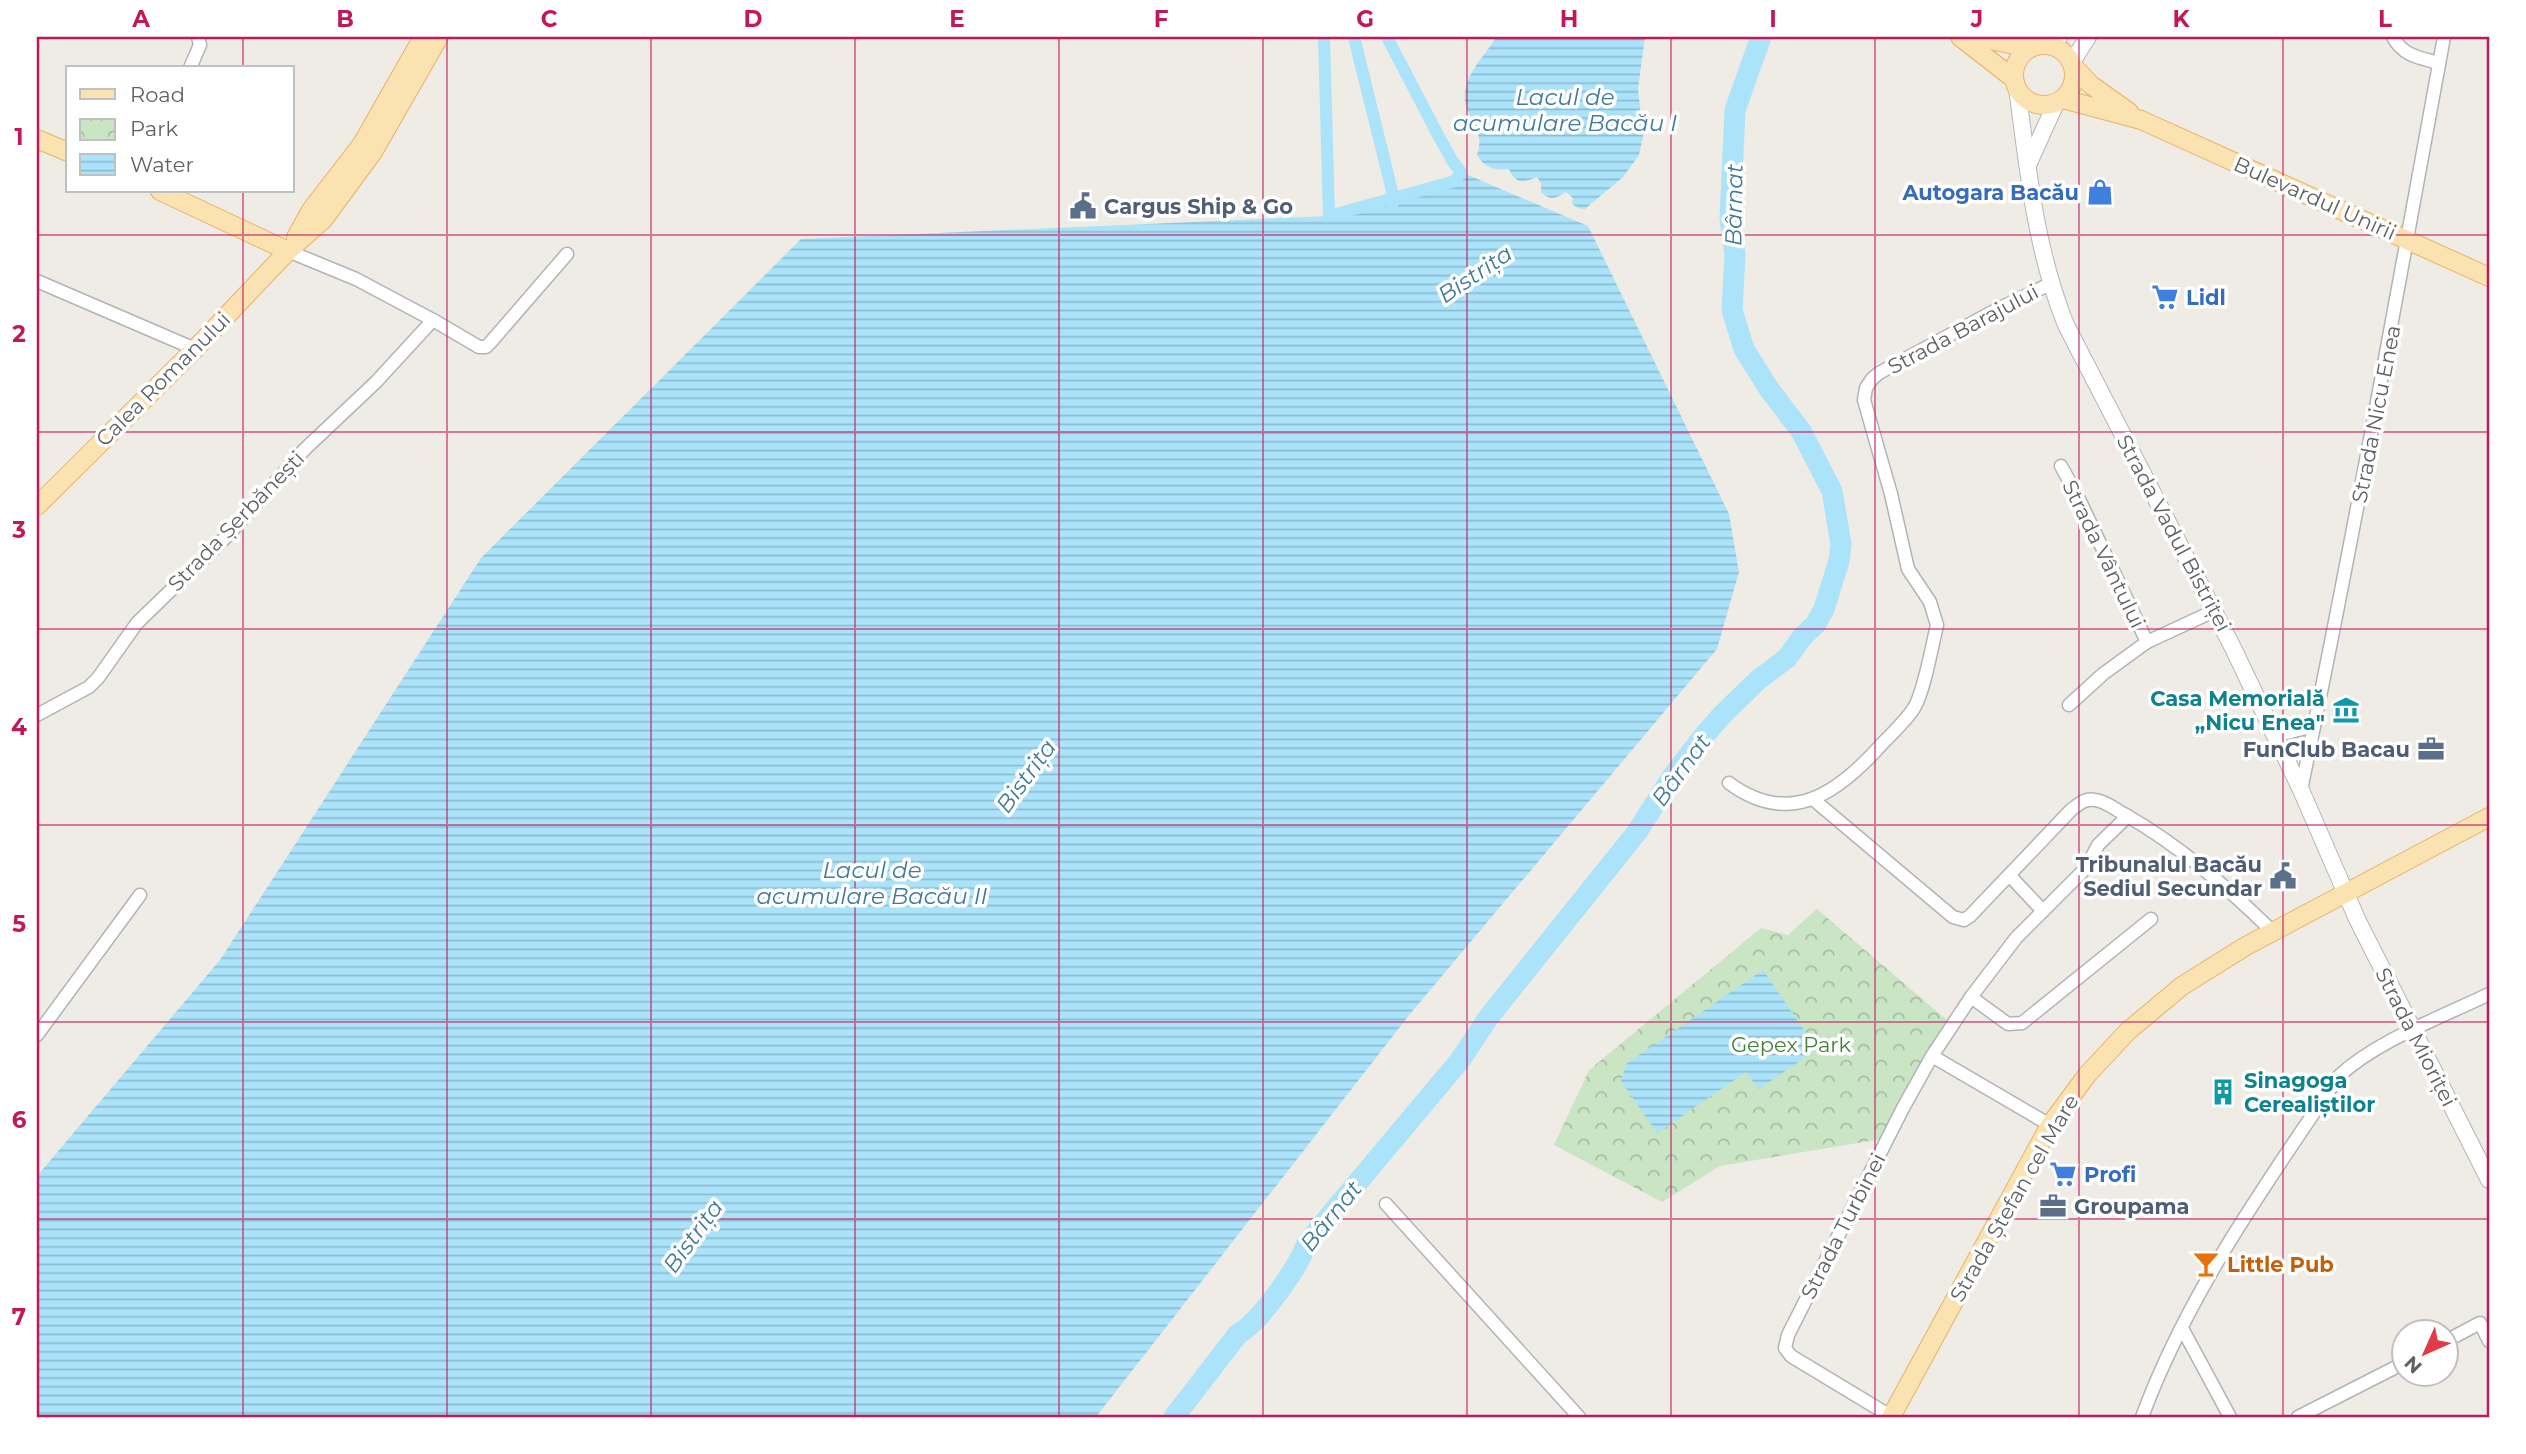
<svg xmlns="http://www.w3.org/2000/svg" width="2526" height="1454" viewBox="0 0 2526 1454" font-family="Montserrat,sans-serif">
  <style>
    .park { fill: url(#park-crowns) }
    .water { fill: url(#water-rules) }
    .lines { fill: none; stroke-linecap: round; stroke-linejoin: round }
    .canal { stroke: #abe3fa; stroke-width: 12 }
    .river { stroke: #abe3fa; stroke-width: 21 }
    .street-casing { stroke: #b1b4b7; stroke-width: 15 }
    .secondary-casing { stroke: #b2b6ba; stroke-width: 18 }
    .primary-casing { stroke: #e9b165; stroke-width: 20 }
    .street { stroke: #fff; stroke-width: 12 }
    .secondary { stroke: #fff; stroke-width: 16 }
    .primary { stroke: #fae3b0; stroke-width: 18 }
    .grid { fill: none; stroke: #c2185b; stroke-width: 2; stroke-opacity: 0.55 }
    .labels { text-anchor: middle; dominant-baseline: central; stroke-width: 7; stroke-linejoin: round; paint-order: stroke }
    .shop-label { font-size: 21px; font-weight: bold; fill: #366cbe; stroke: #fff; text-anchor: start }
    .street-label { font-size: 21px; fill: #5e6265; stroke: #fff }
    .service-label { font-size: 21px; font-weight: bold; fill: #4e5e75; stroke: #fff; text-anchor: start }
    .culture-label { font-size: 21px; font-weight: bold; fill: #0d838f; stroke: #fff; text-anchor: end }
    .park-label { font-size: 21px; fill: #40803a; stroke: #fff }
    .food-label { font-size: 21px; font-weight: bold; fill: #c56008; stroke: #fff; text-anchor: start }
    .water-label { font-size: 23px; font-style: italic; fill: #427a9b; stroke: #fff }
    .neatline { fill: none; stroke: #c2185b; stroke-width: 2.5 }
    .grid-label { font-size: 23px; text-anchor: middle; font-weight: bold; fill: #c2185b }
  </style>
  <defs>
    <pattern id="park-crowns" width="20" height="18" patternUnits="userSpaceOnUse" patternTransform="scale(1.75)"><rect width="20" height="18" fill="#c9e5c4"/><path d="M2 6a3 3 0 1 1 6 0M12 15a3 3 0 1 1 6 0" fill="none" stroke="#a6bda3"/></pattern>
    <pattern id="water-rules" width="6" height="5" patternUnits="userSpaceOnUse" patternTransform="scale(1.75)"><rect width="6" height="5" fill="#abe3fa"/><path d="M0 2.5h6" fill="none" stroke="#8ebbce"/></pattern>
  </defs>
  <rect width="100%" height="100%" fill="#efece6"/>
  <polygon class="park" points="1817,909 1955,1027 1888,1138 1720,1166 1662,1202 1554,1145 1589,1070 1761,928 1788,935"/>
  <g class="water">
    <path d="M1496 37H1645L1638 89 1643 136 1639 155 1623 177 1585 209 1578 208 1572 204 1573 198 1566 192C1556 198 1551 202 1541 192V183L1537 177C1523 183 1515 184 1509 169 1494 170 1486 169 1477 155 1487 125 1461 117 1465 91 1469 69 1486 55 1496 37Z"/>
    <polygon points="1461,172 1588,226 1729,514 1739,572 1717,649 1410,1014 1096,1417 37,1417 37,1176 220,960 481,558 801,239 1329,216 1455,182"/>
    <polygon points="1763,970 1817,1049 1759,1089 1746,1072 1657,1133 1621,1081 1626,1064"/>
  </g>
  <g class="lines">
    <g class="canal">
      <polyline points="1324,37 1329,216 1455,181 1461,172 1453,162 1438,135 1387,37"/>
      <polyline points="1354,37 1394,199 1393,203"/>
    </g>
    <path class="river" d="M1174 1417 1238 1334C1260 1322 1298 1268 1307 1243L1461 1059 1488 1018 1637 832 1672 777 1702 738 1722 715 1758 680 1787 658 1803 636 1815 625 1824 609 1839 561 1841 544 1832 491 1801 431 1769 389 1744 349 1732 310 1735 255 1730 219 1735 110 1761 37"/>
    <g class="street-casing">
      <g id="street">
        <path d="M2393 37C2403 56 2420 58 2439 63"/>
        <polyline points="190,68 200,45 198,37"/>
        <polyline points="288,251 356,279 433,320 479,347 486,347 490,343 567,254"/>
        <polyline points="37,281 195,349"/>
        <polyline points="2061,466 2077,495 2147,642 2214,611"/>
        <polyline points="2069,705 2103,674 2147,642"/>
        <polyline points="37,715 89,687 98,678 137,623 229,534 305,449 376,382 433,320"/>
        <polyline points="2275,736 2314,726"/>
        <path d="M1729 783C1790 828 1838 793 1881 745 1892 733 1906 721 1914 708 1924 692 1932 646 1937 625L1930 602 1908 569 1891 494 1864 400 1866 388 1872 379 1879 373 1996 310 2050 284"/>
        <path d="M2301 790C2353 540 2398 288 2444 37"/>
        <path d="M1814 800 1953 917 1964 920 1970 916 2071 810C2079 804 2085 798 2095 800 2105 801 2115 809 2124 814 2179 845 2227 887 2272 931"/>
        <polyline points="2010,876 2043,911"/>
        <polyline points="1971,997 2008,1024 2022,1023 2151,919"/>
        <polyline points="37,1035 140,895"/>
        <polyline points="1932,1056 2050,1125"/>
        <polyline points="1386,1204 1579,1417"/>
        <polyline points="2182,1328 2230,1417"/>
        <polyline points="2446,1341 2480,1323 2489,1341"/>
        <polyline points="1892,1417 1791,1356 1785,1348 1788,1335 1903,1108 1932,1056 1971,997 2016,938 2086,868 2098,845 2128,816"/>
        <path d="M2142 1417C2188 1293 2265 1185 2339 1076 2376 1041 2442 1017 2489 994"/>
        <polyline points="2298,1417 2404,1363"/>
      </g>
    </g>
    <g class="secondary-casing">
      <g id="secondary">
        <polyline points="2047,44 2059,37"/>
        <polyline points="2072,62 2088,37"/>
        <path d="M2017 88C2028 169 2035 248 2066 325L2233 648 2301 790 2357 919 2489 1180"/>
        <polyline points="2028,165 2056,103"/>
      </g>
    </g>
    <g class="primary-casing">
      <g id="primary">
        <polyline points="1960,37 2014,79"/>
        <polyline points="1976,37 2029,48"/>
        <circle cx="2044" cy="75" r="30"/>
        <polyline points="2074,67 2091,85 2129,112"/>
        <polyline points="2063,99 2141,120 2489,277"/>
        <polyline points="37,139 68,152"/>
        <polyline points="160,191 288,251"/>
        <polyline points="296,237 311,210 362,144 423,37"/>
        <polyline points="37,506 195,349 288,251 323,220 373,152 439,37"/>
        <polyline points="1891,1417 2050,1125 2087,1075 2128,1031 2182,986 2246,946 2489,817"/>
      </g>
    </g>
    <use href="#street" class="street"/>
    <use href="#secondary" class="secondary"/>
    <use href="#primary" class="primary"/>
  </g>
  <path class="grid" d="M243 37V68M447 37V1417M651 37V1417M855 37V1417M1059 37V1417M1263 37V1417M1467 37V1417M1671 37V1417M1875 37V1417M2079 37V1417M2283 37V1417M243 191V1417M37 235H2489M37 432H2489M37 629H2489M37 825H2489M37 1022H2489M37 1219H2489"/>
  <defs>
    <g id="shop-bare" transform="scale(2.1)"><path d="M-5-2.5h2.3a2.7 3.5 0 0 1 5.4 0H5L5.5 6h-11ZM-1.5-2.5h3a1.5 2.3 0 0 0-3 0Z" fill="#3f7fe0" stroke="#fff" stroke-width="2.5" paint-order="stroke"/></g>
    <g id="civic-bare" transform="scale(2.1)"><path d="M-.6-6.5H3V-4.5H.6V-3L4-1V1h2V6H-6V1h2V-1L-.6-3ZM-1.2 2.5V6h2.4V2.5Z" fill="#5c6f8a" stroke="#fff" stroke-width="2.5" paint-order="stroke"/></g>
    <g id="supermarket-bare" transform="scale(2.1)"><path d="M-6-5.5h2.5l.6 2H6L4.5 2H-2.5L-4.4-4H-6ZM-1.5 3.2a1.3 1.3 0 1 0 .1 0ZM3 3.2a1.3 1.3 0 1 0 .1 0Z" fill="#3f7fe0" stroke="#fff" stroke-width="2.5" paint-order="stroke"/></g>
    <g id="museum-bare" transform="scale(2.1)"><path d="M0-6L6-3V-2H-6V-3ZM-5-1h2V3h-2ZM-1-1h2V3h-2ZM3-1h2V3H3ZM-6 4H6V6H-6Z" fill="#0f9aa8" stroke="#fff" stroke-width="2.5" paint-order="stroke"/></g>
    <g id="office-bare" transform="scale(2.1)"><path d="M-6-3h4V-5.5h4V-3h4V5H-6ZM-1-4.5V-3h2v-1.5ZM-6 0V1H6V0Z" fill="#5c6f8a" stroke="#fff" stroke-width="2.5" paint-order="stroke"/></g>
    <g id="building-bare" transform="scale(2.1)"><path d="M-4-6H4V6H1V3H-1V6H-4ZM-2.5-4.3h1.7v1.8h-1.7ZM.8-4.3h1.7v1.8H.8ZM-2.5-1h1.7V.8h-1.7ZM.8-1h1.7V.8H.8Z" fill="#0f9aa8" stroke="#fff" stroke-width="2.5" paint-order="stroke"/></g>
    <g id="bar-bare" transform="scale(2.1)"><path d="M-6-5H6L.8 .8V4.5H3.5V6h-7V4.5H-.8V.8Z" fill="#e8710a" stroke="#fff" stroke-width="2.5" paint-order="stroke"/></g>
  </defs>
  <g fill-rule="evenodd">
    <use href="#shop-bare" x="2100" y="192"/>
    <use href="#civic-bare" x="1083" y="206"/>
    <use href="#supermarket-bare" x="2165" y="297"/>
    <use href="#museum-bare" x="2346" y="710"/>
    <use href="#office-bare" x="2431" y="749"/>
    <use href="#civic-bare" x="2283" y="876"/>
    <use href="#building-bare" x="2223" y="1092"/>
    <use href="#supermarket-bare" x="2063" y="1174"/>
    <use href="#office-bare" x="2053" y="1206"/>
    <use href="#bar-bare" x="2206" y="1264"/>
  </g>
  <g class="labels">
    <g class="shop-label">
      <text x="2079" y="192" text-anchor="end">Autogara Bacău</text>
      <text x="2186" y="297">Lidl</text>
      <text x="2084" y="1174">Profi</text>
    </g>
    <g class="street-label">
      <text transform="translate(2315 198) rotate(24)">Bulevardul Unirii</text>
      <text transform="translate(1963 329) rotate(-28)">Strada Barajului</text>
      <text transform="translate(163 379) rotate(-45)">Calea Romanului</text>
      <text transform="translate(2376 414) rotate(-79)">Strada Nicu Enea</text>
      <text transform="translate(236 521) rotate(-46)">Strada Șerbănești</text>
      <text transform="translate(2174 533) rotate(62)">Strada Vadul Bistriței</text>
      <text transform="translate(2104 554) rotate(64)">Strada Vântului</text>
      <text transform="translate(2416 1037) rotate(63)">Strada Mioriței</text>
      <text transform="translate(2014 1198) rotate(-60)">Strada Ștefan cel Mare</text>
      <text transform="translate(1843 1226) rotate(-63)">Strada Turbinei</text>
    </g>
    <g class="service-label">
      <text x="1104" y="206">Cargus Ship &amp; Go</text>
      <text x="2410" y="749" text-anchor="end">FunClub Bacau</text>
      <text x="2262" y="864" text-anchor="end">Tribunalul Bacău<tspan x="2262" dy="24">Sediul Secundar</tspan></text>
      <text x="2074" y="1206">Groupama</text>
    </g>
    <g class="culture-label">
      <text x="2325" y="698">Casa Memorială<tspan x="2325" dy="24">„Nicu Enea"</tspan></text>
      <text x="2244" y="1080" text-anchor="start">Sinagoga<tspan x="2244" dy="24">Cerealiștilor</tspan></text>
    </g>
    <g class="park-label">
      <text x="1791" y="1044">Gepex Park</text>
    </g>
    <g class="food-label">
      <text x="2227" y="1264">Little Pub</text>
    </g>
    <g class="water-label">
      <text x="1565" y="97">Lacul de<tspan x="1565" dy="26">acumulare Bacău I</tspan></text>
      <text transform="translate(1734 205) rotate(-89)">Bârnat</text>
      <text transform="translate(1475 274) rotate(-34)">Bistrița</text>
      <text transform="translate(1681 770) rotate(-54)">Bârnat</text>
      <text transform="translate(1026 776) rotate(-54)">Bistrița</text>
      <text x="872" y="870">Lacul de<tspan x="872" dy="26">acumulare Bacău II</tspan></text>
      <text transform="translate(1331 1216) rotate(-51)">Bârnat</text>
      <text transform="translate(693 1236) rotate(-54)">Bistrița</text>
    </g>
  </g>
  <rect width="2526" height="1454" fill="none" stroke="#ffffff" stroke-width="77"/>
  <rect x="66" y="66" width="228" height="126" fill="#ffffff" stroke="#bfc0c1" stroke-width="2"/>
  <rect x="80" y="89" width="35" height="10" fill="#fae3b0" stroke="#bfc0c1" stroke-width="2"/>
  <text x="130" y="102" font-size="21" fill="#5e6265">Road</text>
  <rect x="80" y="119" width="35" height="21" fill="url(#park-crowns)" stroke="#bfc0c1" stroke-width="2"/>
  <text x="130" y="136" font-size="21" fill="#5e6265">Park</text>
  <rect x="80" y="154" width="35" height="21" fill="url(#water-rules)" stroke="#bfc0c1" stroke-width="2"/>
  <text x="130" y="172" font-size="21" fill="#5e6265">Water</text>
  <g transform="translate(2425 1353) rotate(225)"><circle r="33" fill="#ffffff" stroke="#bfc0c1" stroke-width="2"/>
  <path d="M0-5L12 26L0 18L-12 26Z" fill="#df3c47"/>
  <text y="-10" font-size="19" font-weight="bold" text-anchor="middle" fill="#5e6265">N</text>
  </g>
  <rect x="38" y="38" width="2450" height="1378" class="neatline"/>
  <g class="grid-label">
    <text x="141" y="27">A</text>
    <text x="345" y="27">B</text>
    <text x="549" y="27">C</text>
    <text x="753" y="27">D</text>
    <text x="957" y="27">E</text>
    <text x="1161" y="27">F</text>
    <text x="1365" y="27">G</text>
    <text x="1569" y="27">H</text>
    <text x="1773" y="27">I</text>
    <text x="1977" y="27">J</text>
    <text x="2181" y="27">K</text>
    <text x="2385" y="27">L</text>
    <text x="19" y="145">1</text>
    <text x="19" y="342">2</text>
    <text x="19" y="538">3</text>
    <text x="19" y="735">4</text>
    <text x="19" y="932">5</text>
    <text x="19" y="1128">6</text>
    <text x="19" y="1325">7</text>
  </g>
</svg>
